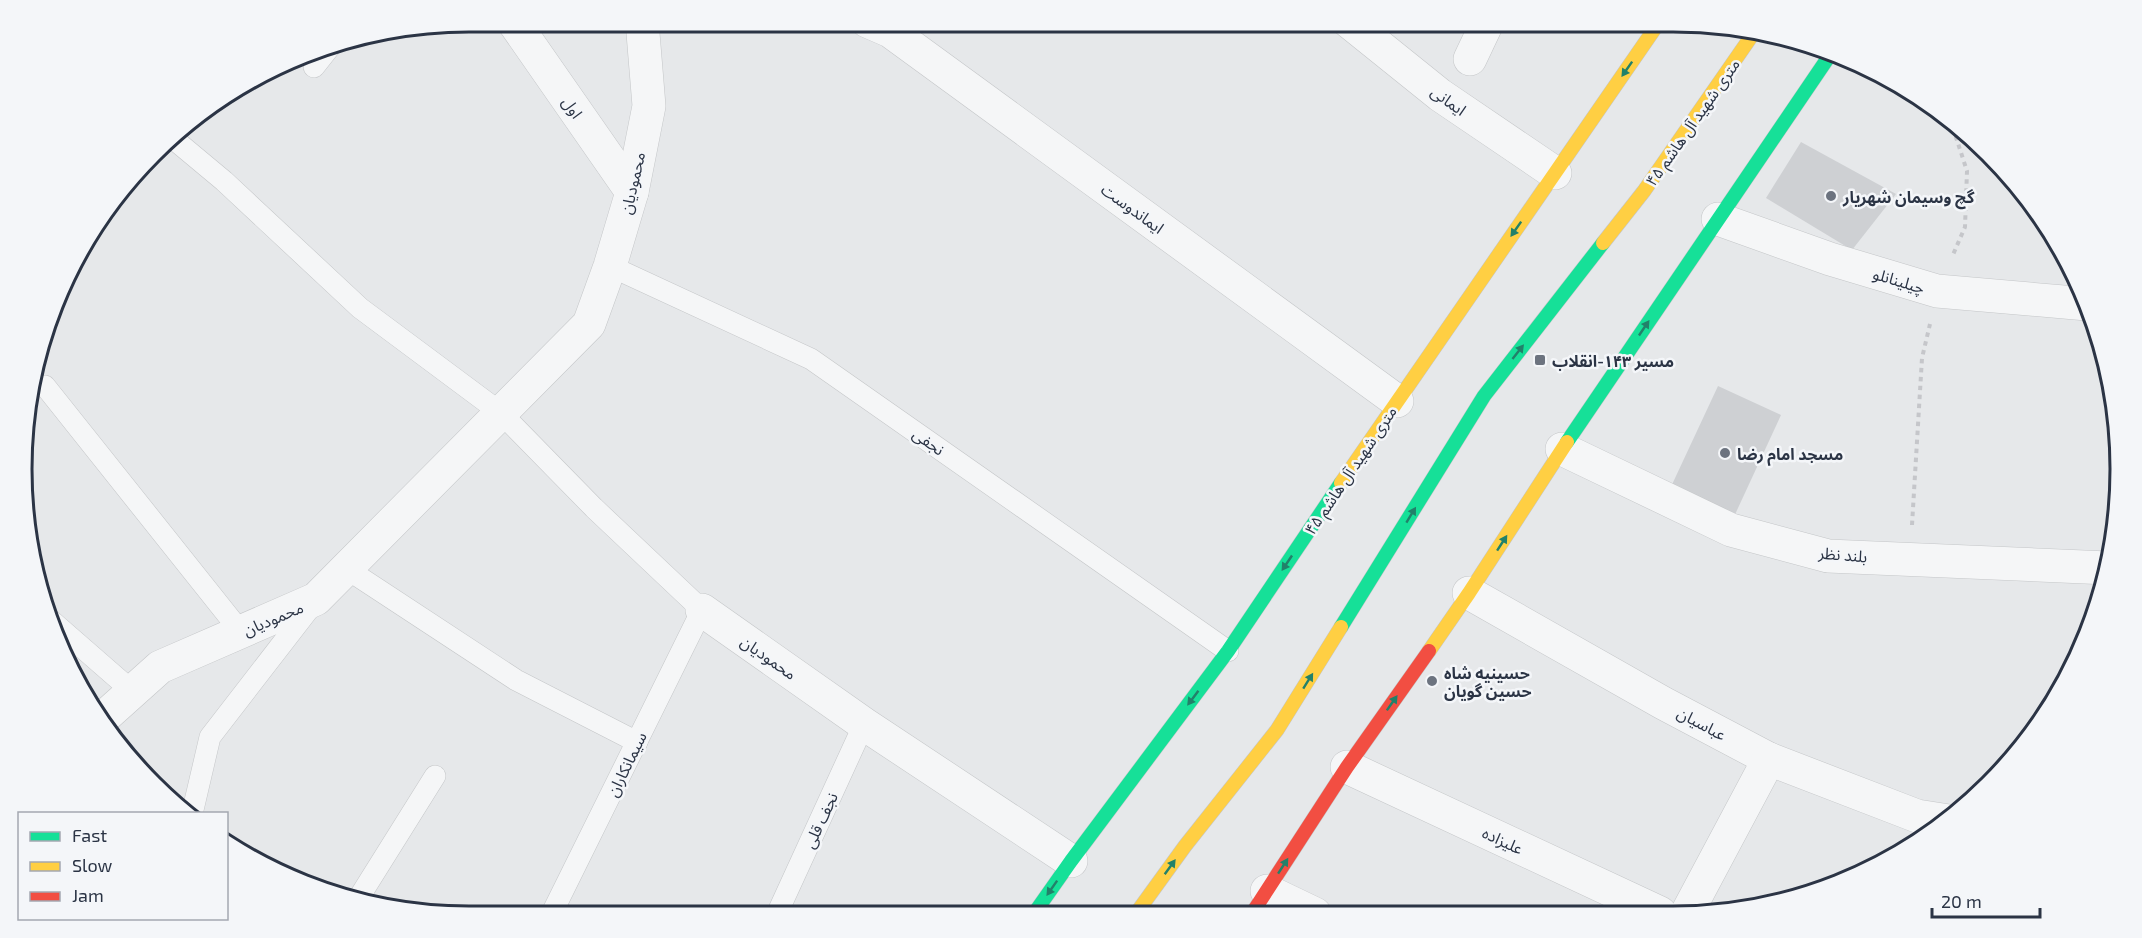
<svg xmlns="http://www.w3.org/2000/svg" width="2142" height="938" viewBox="0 0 2142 938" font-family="'Exo 2','Noto Sans Arabic',sans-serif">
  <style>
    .building { fill: #ced0d3 }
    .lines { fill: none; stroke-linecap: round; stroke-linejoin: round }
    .lane-casing { stroke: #c4c6c8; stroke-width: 22 }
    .street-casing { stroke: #c4c6c8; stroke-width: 34 }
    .fast-casing { stroke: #c4c6c8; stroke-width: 15 }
    .slow-casing { stroke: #c4c6c8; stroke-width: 15 }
    .jam-casing { stroke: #c4c6c8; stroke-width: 15 }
    .path { stroke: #c5c6ca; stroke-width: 4; stroke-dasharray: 4.5 4.5; stroke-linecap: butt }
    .lane { stroke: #f5f6f7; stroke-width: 21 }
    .street { stroke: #f5f6f7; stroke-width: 33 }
    .fast { stroke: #16e098; stroke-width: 14 }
    .slow { stroke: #ffcf43; stroke-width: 14 }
    .jam { stroke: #f24e42; stroke-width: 14 }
    .oneway { fill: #22816a }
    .poi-dot { fill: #6c737f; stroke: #f4f6f9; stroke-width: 2 }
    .labels { text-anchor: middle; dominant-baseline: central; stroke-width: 5; stroke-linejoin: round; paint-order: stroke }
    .street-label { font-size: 16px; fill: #2b3445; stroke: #f4f6f9 }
    .poi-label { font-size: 16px; font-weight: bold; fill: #2b3445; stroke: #f4f6f9; text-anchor: start }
    .rim { fill: none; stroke: #2b3445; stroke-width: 3 }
  </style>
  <rect width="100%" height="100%" fill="#e6e8ea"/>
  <g class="building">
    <polygon points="1801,142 1896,194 1852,250 1766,198"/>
    <polygon points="1718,386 1781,415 1732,521 1669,491"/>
  </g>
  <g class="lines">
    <g class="lane-casing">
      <g id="lane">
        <polyline points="314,67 333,43"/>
        <polyline points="170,136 224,181 360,308 501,413 594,508 702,610 550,917"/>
        <polyline points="610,266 811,359 1228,651"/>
        <polyline points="45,386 241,632"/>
        <polyline points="347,569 516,680 637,742"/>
        <polyline points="46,616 132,691"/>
        <polyline points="192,814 210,737 312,605"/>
        <polyline points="358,899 435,776"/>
        <polyline points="776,916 864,724"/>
      </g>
    </g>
    <g class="street-casing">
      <g id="street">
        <polyline points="513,21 632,192"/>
        <polyline points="867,21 890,31 1397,401"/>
        <polyline points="1348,21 1440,95 1555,173"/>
        <polyline points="1470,59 1488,21"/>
        <polyline points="1718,219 1830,259 1937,291 2087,304"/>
        <polyline points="1562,449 1731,530 1828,556 2108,568"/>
        <polyline points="1469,593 1663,703 1769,759 1917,816 1949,821"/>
        <polyline points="702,610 864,724 1071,861"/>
        <polyline points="102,719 160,667 316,599 589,324 610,266 632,192 649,106 642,21"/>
        <polyline points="1347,767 1660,913"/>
        <polyline points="1267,891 1315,914"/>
        <polyline points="1687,913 1769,759"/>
      </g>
    </g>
    <g class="fast-casing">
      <g id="fast">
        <polyline points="1567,442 1832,52"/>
        <polyline points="1341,627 1484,396 1603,243"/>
        <polyline points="1033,915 1071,861 1228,651 1341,483"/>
      </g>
    </g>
    <g class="slow-casing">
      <g id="slow">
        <polyline points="1603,243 1644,191 1753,34"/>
        <polyline points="1341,483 1660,21"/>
        <polyline points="1429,651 1469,593 1567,442"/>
        <polyline points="1135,915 1185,846 1277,730 1341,627"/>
      </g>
    </g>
    <g class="jam-casing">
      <polyline id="jam" points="1251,915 1347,767 1429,651"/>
    </g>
    <g class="path">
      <polyline points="1950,119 1967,171 1965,227 1952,257"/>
      <polyline points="1912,525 1922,358 1930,324"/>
    </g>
    <use href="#lane" class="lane"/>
    <use href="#street" class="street"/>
    <use href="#fast" class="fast"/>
    <use href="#slow" class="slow"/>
    <use href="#jam" class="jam"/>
  </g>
  <defs><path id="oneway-solid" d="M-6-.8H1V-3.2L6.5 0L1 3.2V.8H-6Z" transform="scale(1.5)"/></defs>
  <g class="oneway">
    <use href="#oneway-solid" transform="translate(1627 69) rotate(125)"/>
    <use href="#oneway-solid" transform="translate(1516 229) rotate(125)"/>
    <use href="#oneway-solid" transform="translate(1644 328) rotate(-56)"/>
    <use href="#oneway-solid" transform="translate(1518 352) rotate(-52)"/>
    <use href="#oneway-solid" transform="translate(1411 515) rotate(-59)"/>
    <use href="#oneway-solid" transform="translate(1502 543) rotate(-57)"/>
    <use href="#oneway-solid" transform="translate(1287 563) rotate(124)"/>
    <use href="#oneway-solid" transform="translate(1308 681) rotate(-58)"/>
    <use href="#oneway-solid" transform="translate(1193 698) rotate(127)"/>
    <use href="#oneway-solid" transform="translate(1392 703) rotate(-55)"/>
    <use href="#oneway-solid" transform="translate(1283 866) rotate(-57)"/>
    <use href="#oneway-solid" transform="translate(1170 867) rotate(-54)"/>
    <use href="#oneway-solid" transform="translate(1052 888) rotate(125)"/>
  </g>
  <g class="poi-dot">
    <circle cx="1831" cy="196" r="6"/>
    <rect x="1534" y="354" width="12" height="12" rx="3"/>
    <circle cx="1725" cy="453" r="6"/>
    <circle cx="1432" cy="681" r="6"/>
  </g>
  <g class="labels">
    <g class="street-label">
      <text transform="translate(1449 100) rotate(36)">ایمانی</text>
      <text transform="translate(573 107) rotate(55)">اول</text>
      <text transform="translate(1692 122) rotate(-55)">۴۵ متری شهید آل هاشم</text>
      <text transform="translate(632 183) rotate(-77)">محمودیان</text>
      <text transform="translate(1133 208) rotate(36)">ایماندوست</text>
      <text transform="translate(1899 280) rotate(17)">چیلینانلو</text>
      <text transform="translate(929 441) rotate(35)">نجفی</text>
      <text transform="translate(1350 470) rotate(-56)">۴۵ متری شهید آل هاشم</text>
      <text transform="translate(1843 554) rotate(5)">بلند نظر</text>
      <text transform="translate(273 618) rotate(-23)">محمودیان</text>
      <text transform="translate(769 657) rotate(35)">محمودیان</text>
      <text transform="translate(1702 723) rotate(28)">عباسیان</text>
      <text transform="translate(626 764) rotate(-64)">سیمانکاران</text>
      <text transform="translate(820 820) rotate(-65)">نجف قلی</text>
      <text transform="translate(1503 840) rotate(25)">علیزاده</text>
    </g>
    <g class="poi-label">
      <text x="1843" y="196">گچ وسیمان شهریار</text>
      <text x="1552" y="360">مسیر ۱۴۳-انقلاب</text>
      <text x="1737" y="453">مسجد امام رضا</text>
      <text x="1444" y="672">حسینیه شاه<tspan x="1444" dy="18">حسین گویان</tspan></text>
    </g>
  </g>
  <path d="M0 0H2142V938H0ZM469 32H1673A437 437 0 0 1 2110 469V469A437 437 0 0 1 1673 906H469A437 437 0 0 1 32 469V469A437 437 0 0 1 469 32Z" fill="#f4f6f9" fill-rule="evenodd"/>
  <path class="rim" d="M469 32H1673A437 437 0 0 1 2110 469V469A437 437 0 0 1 1673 906H469A437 437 0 0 1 32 469V469A437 437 0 0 1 469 32Z"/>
  <rect x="18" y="812" width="210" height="108" fill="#f4f6f9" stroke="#a4a8b1" stroke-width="1.5"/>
  <rect x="30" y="832" width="30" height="9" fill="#16e098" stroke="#a4a8b1" stroke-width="1.5"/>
  <text x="72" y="842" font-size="18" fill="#2b3445">Fast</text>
  <rect x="30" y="862" width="30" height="9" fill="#ffcf43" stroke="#a4a8b1" stroke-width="1.5"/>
  <text x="72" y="872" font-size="18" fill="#2b3445">Slow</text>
  <rect x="30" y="892" width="30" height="9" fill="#f24e42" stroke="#a4a8b1" stroke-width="1.5"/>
  <text x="72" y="902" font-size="18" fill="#2b3445">Jam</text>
  <path d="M1932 908v9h108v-9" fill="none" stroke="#2b3445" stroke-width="3"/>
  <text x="1941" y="908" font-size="18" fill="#2b3445" stroke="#f4f6f9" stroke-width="4.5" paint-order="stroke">20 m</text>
</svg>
